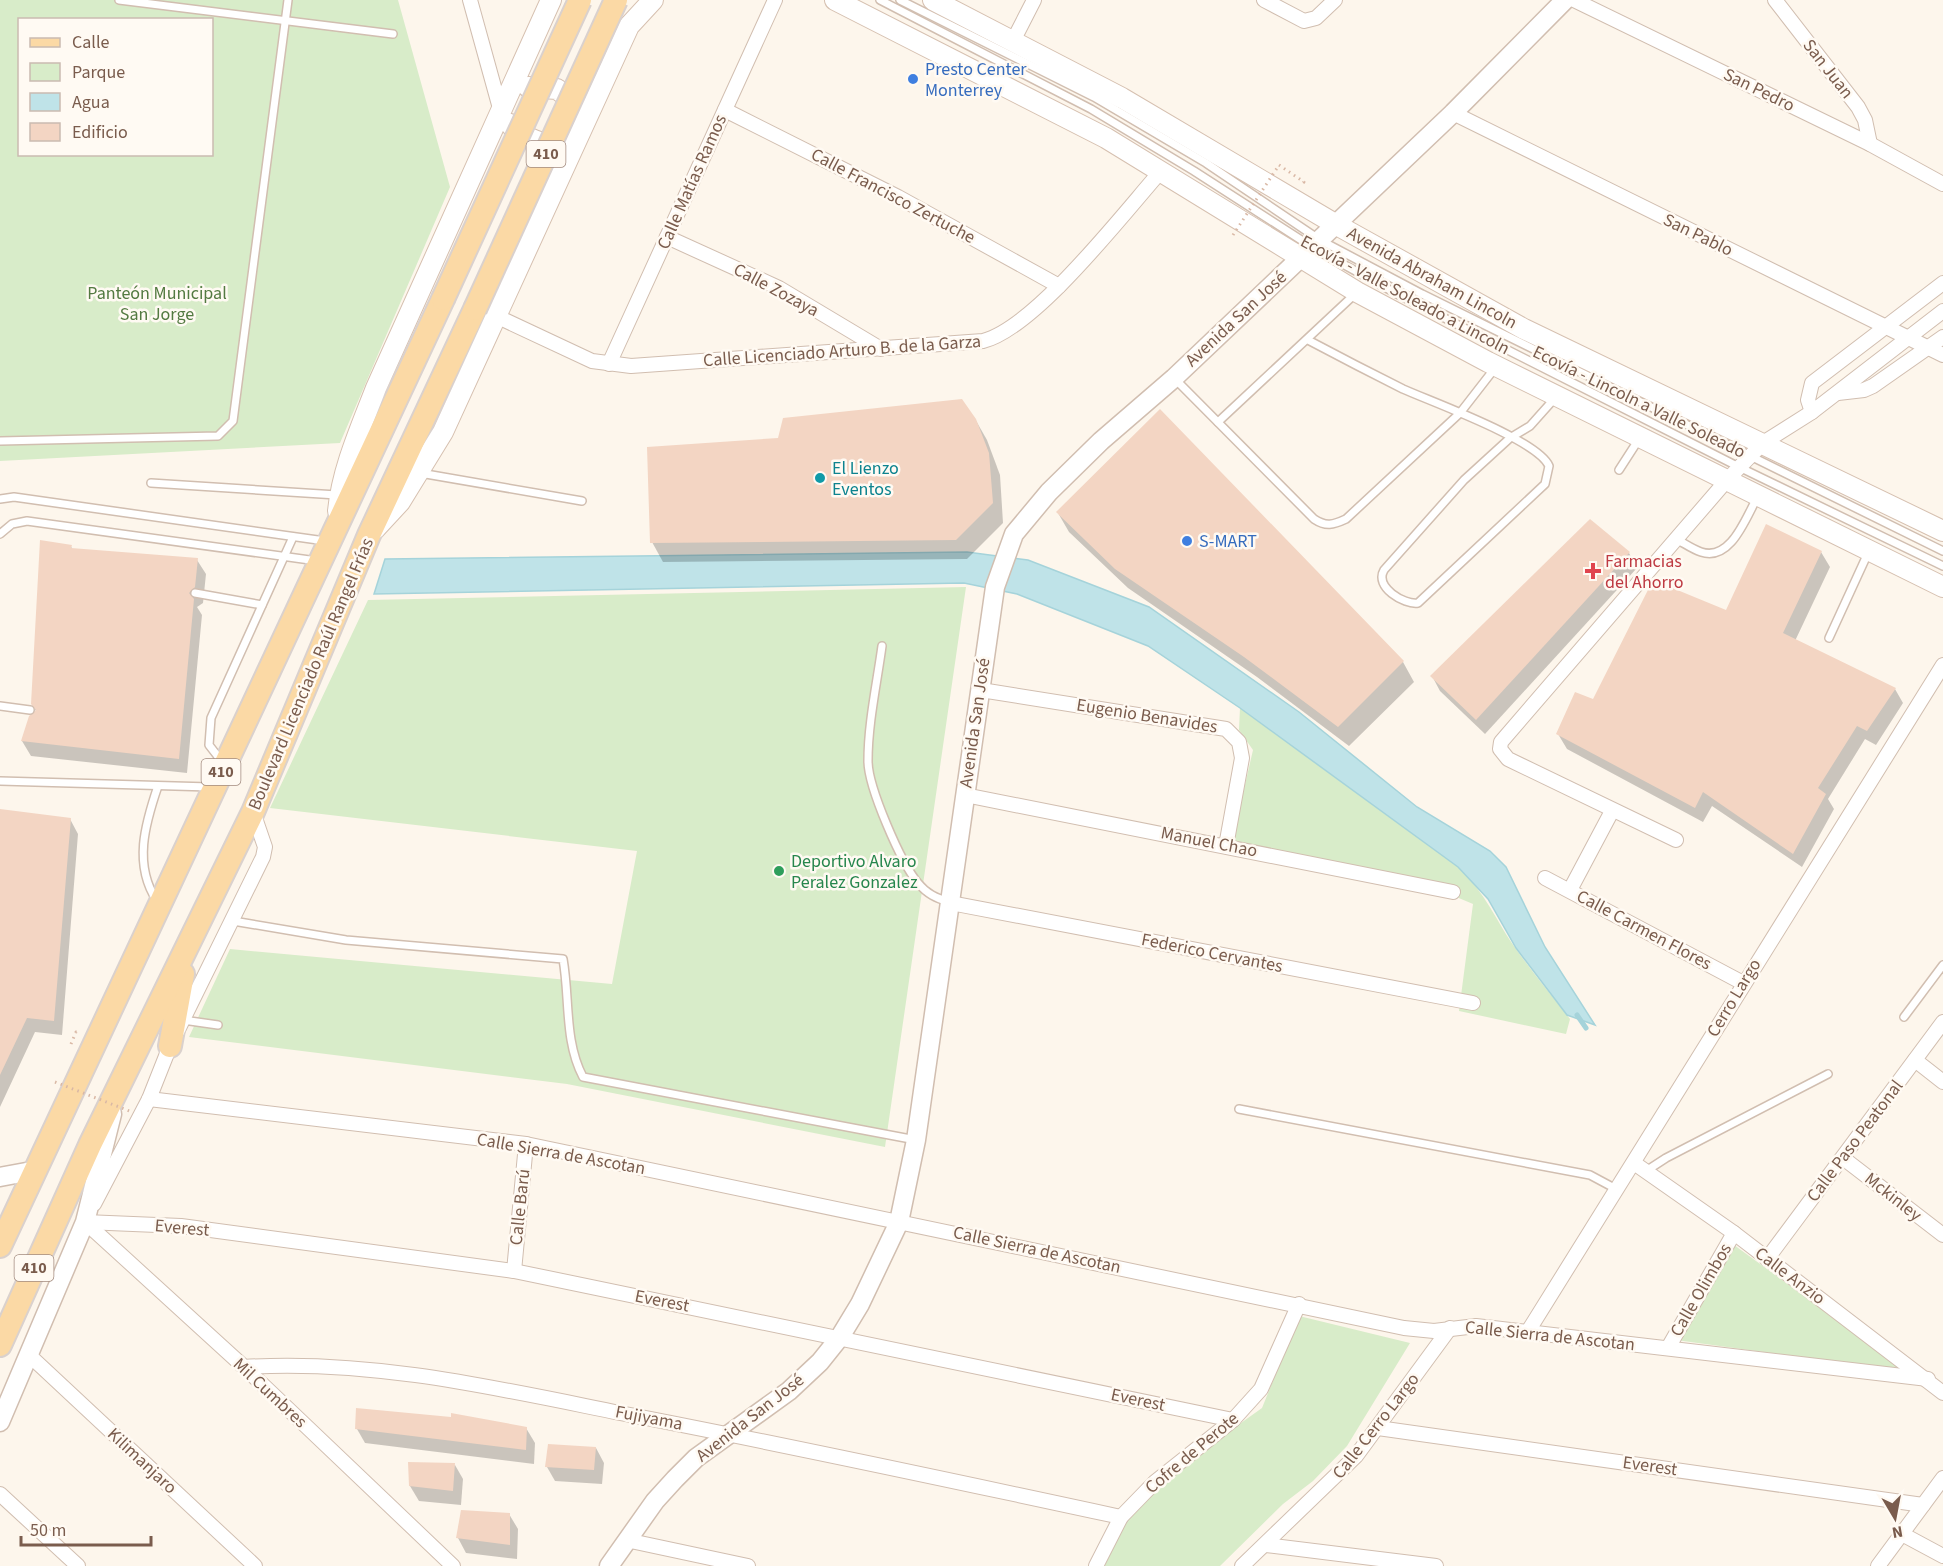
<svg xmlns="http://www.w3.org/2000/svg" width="1943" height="1566" viewBox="0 0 1943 1566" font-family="'Source Sans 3',sans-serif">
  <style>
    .green { fill: #d8ecc9; fill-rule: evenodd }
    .water { fill: #bfe3e8; stroke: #a5d3da; stroke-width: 1.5 }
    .shadow { fill: #0003 }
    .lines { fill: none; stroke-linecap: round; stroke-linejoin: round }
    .stream { stroke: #a5d3da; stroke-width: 5 }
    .building { fill: #f3d5c3 }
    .service-casing { stroke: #d1beb0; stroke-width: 10 }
    .minor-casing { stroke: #d1beb0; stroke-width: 16 }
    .tertiary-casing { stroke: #d1beb0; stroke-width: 21 }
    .secondary-casing { stroke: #d6c0b0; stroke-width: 22 }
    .primary-casing { stroke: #dad1cd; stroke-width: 26 }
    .path { stroke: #d9b8a5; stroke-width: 3; stroke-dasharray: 1.5 4.5; stroke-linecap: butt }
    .service { stroke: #fff; stroke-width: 7 }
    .minor { stroke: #fff; stroke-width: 14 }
    .tertiary { stroke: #fff; stroke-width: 18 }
    .secondary { stroke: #fff; stroke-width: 20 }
    .primary { stroke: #fbd9a5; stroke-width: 22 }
    .primary-bridge-casing { stroke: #dad1cd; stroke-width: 26; stroke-linecap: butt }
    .path-bridge { stroke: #d9b8a5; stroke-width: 3; stroke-dasharray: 1.5 4.5; stroke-linecap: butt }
    .primary-bridge { stroke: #fbd9a5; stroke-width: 22 }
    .shop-dot { fill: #3f7fe0; stroke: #fffaf3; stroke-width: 2 }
    .culture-dot { fill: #0f9aa8; stroke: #fffaf3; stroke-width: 2 }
    .health-dot { fill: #e0444e; stroke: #fffaf3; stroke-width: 2 }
    .leisure-dot { fill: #2e9e5b; stroke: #fffaf3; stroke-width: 2 }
    .labels { text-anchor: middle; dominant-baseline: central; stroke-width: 5; stroke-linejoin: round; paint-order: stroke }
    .shield { fill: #fffaf3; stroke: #a28b7f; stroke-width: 1.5 }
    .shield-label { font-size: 16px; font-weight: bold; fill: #7a5c4d }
    .shop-label { font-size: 18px; fill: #366cbe; stroke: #fffaf3; text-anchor: start }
    .street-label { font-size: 18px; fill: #7a5c4d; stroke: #fffaf3 }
    .park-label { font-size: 18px; fill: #537a41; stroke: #fffaf3 }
    .culture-label { font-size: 18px; fill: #0d838f; stroke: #fffaf3; text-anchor: start }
    .health-label { font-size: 18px; fill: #be3a42; stroke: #fffaf3; text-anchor: start }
    .leisure-label { font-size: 18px; fill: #27864d; stroke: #fffaf3; text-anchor: start }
  </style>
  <rect width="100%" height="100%" fill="#fdf6ec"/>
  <g class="green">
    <path d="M0 0H398L450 187 340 443 0 461ZM20 20H212V154H20Z"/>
    <polygon points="966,587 885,1147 567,1084 189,1037 230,949 612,984 637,851 270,808 368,600"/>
    <path d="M1240 708 1458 867C1488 896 1494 918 1516 949 1533 973 1552 996 1570 1019L1566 1034 1459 1011 1473 904 1454 896 1452 892 1232 841 1253 750 1239 730Z"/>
    <polygon points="1734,1245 1909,1372 1676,1340"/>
    <polygon points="1299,1316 1410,1343 1347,1446 1313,1481 1283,1504 1220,1566 1104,1566 1119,1532 1141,1503 1175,1470 1262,1408"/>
  </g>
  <polygon class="water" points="967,552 1028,560 1149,607 1299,712 1417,807 1490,851 1506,867 1545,947 1595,1025 1567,1015 1516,948 1488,899 1458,867 1240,708 1148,646 1017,594 964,583 374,594 385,559"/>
  <g class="shadow">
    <polygon points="1160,412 1403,662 1414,682 1349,746 1257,677 1128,588 1069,532 1058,513"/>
    <polygon points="975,419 987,440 1000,475 1003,523 967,559 663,562 652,542 779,440"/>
    <polygon points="1590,521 1629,553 1637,568 1485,734 1440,691 1432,676"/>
    <polygon points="71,546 72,549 197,560 206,574 203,603 197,607 202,615 187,773 31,756 22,741 36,711 32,704"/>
    <polygon points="1821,552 1830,567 1795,641 1895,689 1903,703 1876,745 1865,739 1828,799 1834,809 1802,867 1712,806 1703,822 1567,749 1558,734 1593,701"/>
    <polygon points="0,811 70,819 78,834 62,1035 35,1032 0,1107"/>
    <polygon points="526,1428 535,1443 534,1464 365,1443 357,1429"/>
    <polygon points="596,1448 604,1463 602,1484 555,1481 547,1467"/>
    <polygon points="455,1465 463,1479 461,1505 419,1501 410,1486"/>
    <polygon points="509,1514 518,1529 517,1559 466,1553 458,1538"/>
  </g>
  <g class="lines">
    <polyline class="stream" points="1577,1015 1586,1028"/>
  </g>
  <g class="building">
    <polygon points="962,399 976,419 989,453 993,503 956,540 650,543 647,447 778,438 783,418"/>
    <polygon points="1160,409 1404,661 1338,727 1244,657 1115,569 1056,512"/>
    <polygon points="1590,519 1630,552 1476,720 1430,676"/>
    <polygon points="1766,524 1822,551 1783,633 1896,688 1867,731 1857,726 1818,788 1826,794 1793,854 1703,792 1695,808 1556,734 1575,692 1593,699 1653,580 1726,610"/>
    <polygon points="40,540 72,545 71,548 198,558 195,587 189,593 194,599 179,759 21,741 29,716 36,710 31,704"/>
    <polygon points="0,809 71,818 54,1021 27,1018 0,1075"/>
    <polygon points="356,1408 451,1417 451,1413 527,1427 526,1450 355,1429"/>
    <polygon points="548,1444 596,1447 594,1470 545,1467"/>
    <polygon points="408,1462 455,1463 453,1491 409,1486"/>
    <polygon points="461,1510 510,1513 510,1545 456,1538"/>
  </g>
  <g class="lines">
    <g class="service-casing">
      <g id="service">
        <polyline points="119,0 393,34"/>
        <polyline points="880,0 1091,109 1194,171 1312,247 1399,295 1739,467 1943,566"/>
        <polyline points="900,0 1094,97 1206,163 1320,240 1422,294 1943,551"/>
        <path d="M1308 340C1340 357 1371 373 1403 389 1432 402 1538 440 1549 466L1545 484 1418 603C1404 605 1374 587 1384 570L1464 480 1510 438 1530 426 1555 398"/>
        <path d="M1175 379 1314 519C1326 527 1333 525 1346 519L1460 413 1495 368"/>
        <polyline points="1218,422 1355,294"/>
        <polyline points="0,441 218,436 233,421 288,0"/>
        <polyline points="1619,470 1639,439"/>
        <polyline points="420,473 582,501"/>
        <polyline points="151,483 337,495"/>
        <polyline points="0,499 14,497 325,541"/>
        <polyline points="0,534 12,524 27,521 317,561"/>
        <path d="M1676 539C1684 543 1692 549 1701 552 1731 562 1746 517 1757 498"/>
        <polyline points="195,593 262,605"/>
        <polyline points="1829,638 1868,553"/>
        <path d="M882 646C877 683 868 723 868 761 868 787 901 863 918 883 927 894 936 898 949 902"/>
        <polyline points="0,706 30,710"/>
        <polyline points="223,763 209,745 211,718 293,537"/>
        <polyline points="0,781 210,787"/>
        <path d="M157 901C133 865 145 824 158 786"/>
        <path d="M233 921 346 940 563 959C570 998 564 1041 583 1077L916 1140"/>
        <polyline points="1904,1017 1943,965"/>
        <polyline points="183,1020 218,1025"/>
        <polyline points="1239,1109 1590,1175 1618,1190"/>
        <polyline points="1646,1171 1666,1158 1828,1074"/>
      </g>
    </g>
    <g class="minor-casing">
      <g id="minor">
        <polyline points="470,0 501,112"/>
        <polyline points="1264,0 1304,21 1316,18 1335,0"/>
        <polyline points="1574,0 1870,144 1943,184"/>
        <polyline points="1775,0 1858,107 1865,120 1870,144"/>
        <polyline points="1012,43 1034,0"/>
        <polyline points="725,110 898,197 1059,286"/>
        <polyline points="1453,113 1943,355"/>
        <polyline points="667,237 779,288 881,349"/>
        <path d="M498 317 592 361 631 366 983 341C1035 328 1123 214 1161 171"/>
        <polyline points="609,364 775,0"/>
        <polyline points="1838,393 1864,390 1873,386 1943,337"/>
        <polyline points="1812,412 1808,400 1812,383 1943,283"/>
        <polyline points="981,690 1226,729 1239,742 1242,758 1226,846"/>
        <polyline points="965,795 1453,892"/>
        <polyline points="1676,840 1508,759 1500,749 1501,742 1727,480 1763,443 1812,412 1943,311"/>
        <polyline points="1545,878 1743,983"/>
        <polyline points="1570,890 1612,811"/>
        <polyline points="951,903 1473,1003"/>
        <polyline points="1915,1060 1943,1082"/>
        <polyline points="149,1099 526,1144 1404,1328 1434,1331 1476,1326 1928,1379"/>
        <polyline points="1843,1158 1943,1235"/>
        <polyline points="1634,1163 1734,1233 1943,1393"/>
        <polyline points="94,1204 149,1099 170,1046 263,857 265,847 253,812"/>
        <polyline points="85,1222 181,1226 514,1271 1233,1420"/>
        <polyline points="85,1222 244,1367 453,1566"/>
        <polyline points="1767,1259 1943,1022"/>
        <polyline points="514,1271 526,1144"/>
        <polyline points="1527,1333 1943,665"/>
        <polyline points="1668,1348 1734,1233"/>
        <polyline points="29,1355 255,1566"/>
        <path d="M244 1367C371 1359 496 1388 620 1413 787 1445 954 1481 1121 1517"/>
        <polyline points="1378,1428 1923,1505"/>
        <polyline points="0,1494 78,1566"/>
        <polyline points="1902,1534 1943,1556"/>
        <polyline points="626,1540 748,1566"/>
        <polyline points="1266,1545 1436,1566"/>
        <polyline points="1096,1566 1121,1517 1155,1482 1233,1420 1261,1389 1299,1304"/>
        <polyline points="1242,1566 1356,1456 1450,1328"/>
        <polyline points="1878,1566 1943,1478"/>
      </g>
    </g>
    <g class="tertiary-casing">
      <g id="tertiary">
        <polyline points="0,1177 37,1170"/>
        <polyline points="0,1422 85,1222 112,1114"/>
        <polyline points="609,1566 655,1501 675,1479 696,1458 789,1391 820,1362 840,1337 860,1304 899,1222 916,1140 995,587 1014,534 1049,492 1101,441 1174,378 1453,113 1565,0"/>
      </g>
    </g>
    <g class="secondary-casing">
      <g id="secondary">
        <polyline points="835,0 1106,138 1357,292 1488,362 1943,587"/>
        <polyline points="933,0 1122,98 1335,224 1524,329 1943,531"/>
        <polyline points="528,87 557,89 581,108"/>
        <path d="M510 124C520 137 548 147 564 146"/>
        <path d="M338 511C342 469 361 427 376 388L551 0"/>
        <polyline points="375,529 400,502 443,432 629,26 653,0"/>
      </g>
    </g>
    <g class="primary-casing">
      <g id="primary">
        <polyline points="170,1046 183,974"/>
        <polyline points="0,1246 443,299"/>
        <polyline points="0,1345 90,1145 253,812 369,535 475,309"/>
      </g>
    </g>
    <g class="path">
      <polyline points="1279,165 1304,182 1301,185"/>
      <polyline points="71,1044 76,1032 80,1033"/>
    </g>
    <use href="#service" class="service"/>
    <use href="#minor" class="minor"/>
    <use href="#tertiary" class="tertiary"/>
    <use href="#secondary" class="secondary"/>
    <use href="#primary" class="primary"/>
    <g class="primary-bridge-casing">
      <g id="primary-bridge">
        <polyline points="443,299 580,0"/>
        <polyline points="475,309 616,0"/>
      </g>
    </g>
    <g class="path-bridge">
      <polyline points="1233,235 1279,165"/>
      <polyline points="55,1082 132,1112"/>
    </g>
    <use href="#primary-bridge" class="primary-bridge"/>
  </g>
  <g class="shop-dot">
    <circle cx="913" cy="79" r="6"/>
    <circle cx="1187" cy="541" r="6"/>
  </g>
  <circle class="culture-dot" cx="820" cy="478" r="6"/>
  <path class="health-dot" d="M1590 562h6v6h6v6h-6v6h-6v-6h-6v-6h6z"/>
  <circle class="leisure-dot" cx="779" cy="871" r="6"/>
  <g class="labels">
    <g class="shield">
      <rect x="526.5" y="141" width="39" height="26" rx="4.5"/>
      <rect x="201.5" y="759" width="39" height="26" rx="4.5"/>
      <rect x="14.5" y="1255" width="39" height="26" rx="4.5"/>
    </g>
    <g class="shield-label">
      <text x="546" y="154">410</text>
      <text x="221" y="772">410</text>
      <text x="34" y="1268">410</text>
    </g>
    <g class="shop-label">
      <text x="925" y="69">Presto Center<tspan x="925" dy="21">Monterrey</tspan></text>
      <text x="1199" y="541">S-MART</text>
    </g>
    <g class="street-label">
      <text transform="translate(1828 69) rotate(52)">San Juan</text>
      <text transform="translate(1759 90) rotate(26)">San Pedro</text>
      <text transform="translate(692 182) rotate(-66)">Calle Matías Ramos</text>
      <text transform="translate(893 196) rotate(28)">Calle Francisco Zertuche</text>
      <text transform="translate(1698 235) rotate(26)">San Pablo</text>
      <text transform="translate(1432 278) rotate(29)">Avenida Abraham Lincoln</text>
      <text transform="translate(776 290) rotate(28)">Calle Zozaya</text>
      <text transform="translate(1405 295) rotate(28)">Ecovía - Valle Soleado a Lincoln</text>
      <text transform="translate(1236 319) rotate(-43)">Avenida San José</text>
      <text transform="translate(842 351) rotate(-4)">Calle Licenciado Arturo B. de la Garza</text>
      <text transform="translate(1639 402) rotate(26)">Ecovía - Lincoln a Valle Soleado</text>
      <text transform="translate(311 674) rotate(-67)">Boulevard Licenciado Raúl Rangel Frías</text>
      <text transform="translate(1147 716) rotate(9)">Eugenio Benavides</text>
      <text transform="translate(975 723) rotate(-82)">Avenida San José</text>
      <text transform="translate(1209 842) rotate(11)">Manuel Chao</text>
      <text transform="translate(1644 930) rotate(28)">Calle Carmen Flores</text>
      <text transform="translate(1212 953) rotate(11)">Federico Cervantes</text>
      <text transform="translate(1734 998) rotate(-59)">Cerro Largo</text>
      <text transform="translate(1855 1141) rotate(-53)">Calle Paso Peatonal</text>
      <text transform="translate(561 1154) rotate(10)">Calle Sierra de Ascotan</text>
      <text transform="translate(1893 1197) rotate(38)">Mckinley</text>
      <text transform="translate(520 1207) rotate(-84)">Calle Barú</text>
      <text transform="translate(182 1228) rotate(5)">Everest</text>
      <text transform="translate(1037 1250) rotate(12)">Calle Sierra de Ascotan</text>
      <text transform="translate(1790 1276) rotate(37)">Calle Anzio</text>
      <text transform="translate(1701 1290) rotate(-60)">Calle Olimbos</text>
      <text transform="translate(662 1301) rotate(11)">Everest</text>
      <text transform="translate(1550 1336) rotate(6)">Calle Sierra de Ascotan</text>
      <text transform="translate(270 1393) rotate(43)">Mil Cumbres</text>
      <text transform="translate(1138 1400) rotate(12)">Everest</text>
      <text transform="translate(649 1418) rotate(11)">Fujiyama</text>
      <text transform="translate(750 1418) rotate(-38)">Avenida San José</text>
      <text transform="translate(1376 1426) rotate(-52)">Calle Cerro Largo</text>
      <text transform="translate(1192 1453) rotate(-40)">Cofre de Perote</text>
      <text transform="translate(142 1461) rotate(43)">Kilimanjaro</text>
      <text transform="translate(1650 1466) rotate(8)">Everest</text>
    </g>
    <g class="park-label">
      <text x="157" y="293">Panteón Municipal<tspan x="157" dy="21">San Jorge</tspan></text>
    </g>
    <g class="culture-label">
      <text x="832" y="468">El Lienzo<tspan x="832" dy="21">Eventos</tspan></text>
    </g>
    <g class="health-label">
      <text x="1605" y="561">Farmacias<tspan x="1605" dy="21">del Ahorro</tspan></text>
    </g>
    <g class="leisure-label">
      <text x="791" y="861">Deportivo Alvaro<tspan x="791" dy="21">Peralez Gonzalez</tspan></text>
    </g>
  </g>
  <rect x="18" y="18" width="195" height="138" fill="#fffaf3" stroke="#cabbb1" stroke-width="1.5"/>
  <rect x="30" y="38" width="30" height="9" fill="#fbd9a5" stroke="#cabbb1" stroke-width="1.5"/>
  <text x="72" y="48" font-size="18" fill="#7a5c4d">Calle</text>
  <rect x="30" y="63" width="30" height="18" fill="#d8ecc9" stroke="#cabbb1" stroke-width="1.5"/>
  <text x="72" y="78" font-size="18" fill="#7a5c4d">Parque</text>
  <rect x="30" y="93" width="30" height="18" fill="#bfe3e8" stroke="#cabbb1" stroke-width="1.5"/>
  <text x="72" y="108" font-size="18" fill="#7a5c4d">Agua</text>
  <rect x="30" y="123" width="30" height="18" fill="#f3d5c3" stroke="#cabbb1" stroke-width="1.5"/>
  <text x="72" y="138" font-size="18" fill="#7a5c4d">Edificio</text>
  <g transform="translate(1895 1518) rotate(170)" stroke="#fffaf3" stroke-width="4.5" paint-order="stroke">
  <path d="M0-4.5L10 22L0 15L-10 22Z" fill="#7a5c4d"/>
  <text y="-9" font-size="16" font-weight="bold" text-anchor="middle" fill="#7a5c4d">N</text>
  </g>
  <path d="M21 1536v9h130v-9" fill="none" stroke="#7a5c4d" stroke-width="3"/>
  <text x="30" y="1536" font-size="18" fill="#7a5c4d" stroke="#fffaf3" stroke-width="4.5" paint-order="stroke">50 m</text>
</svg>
